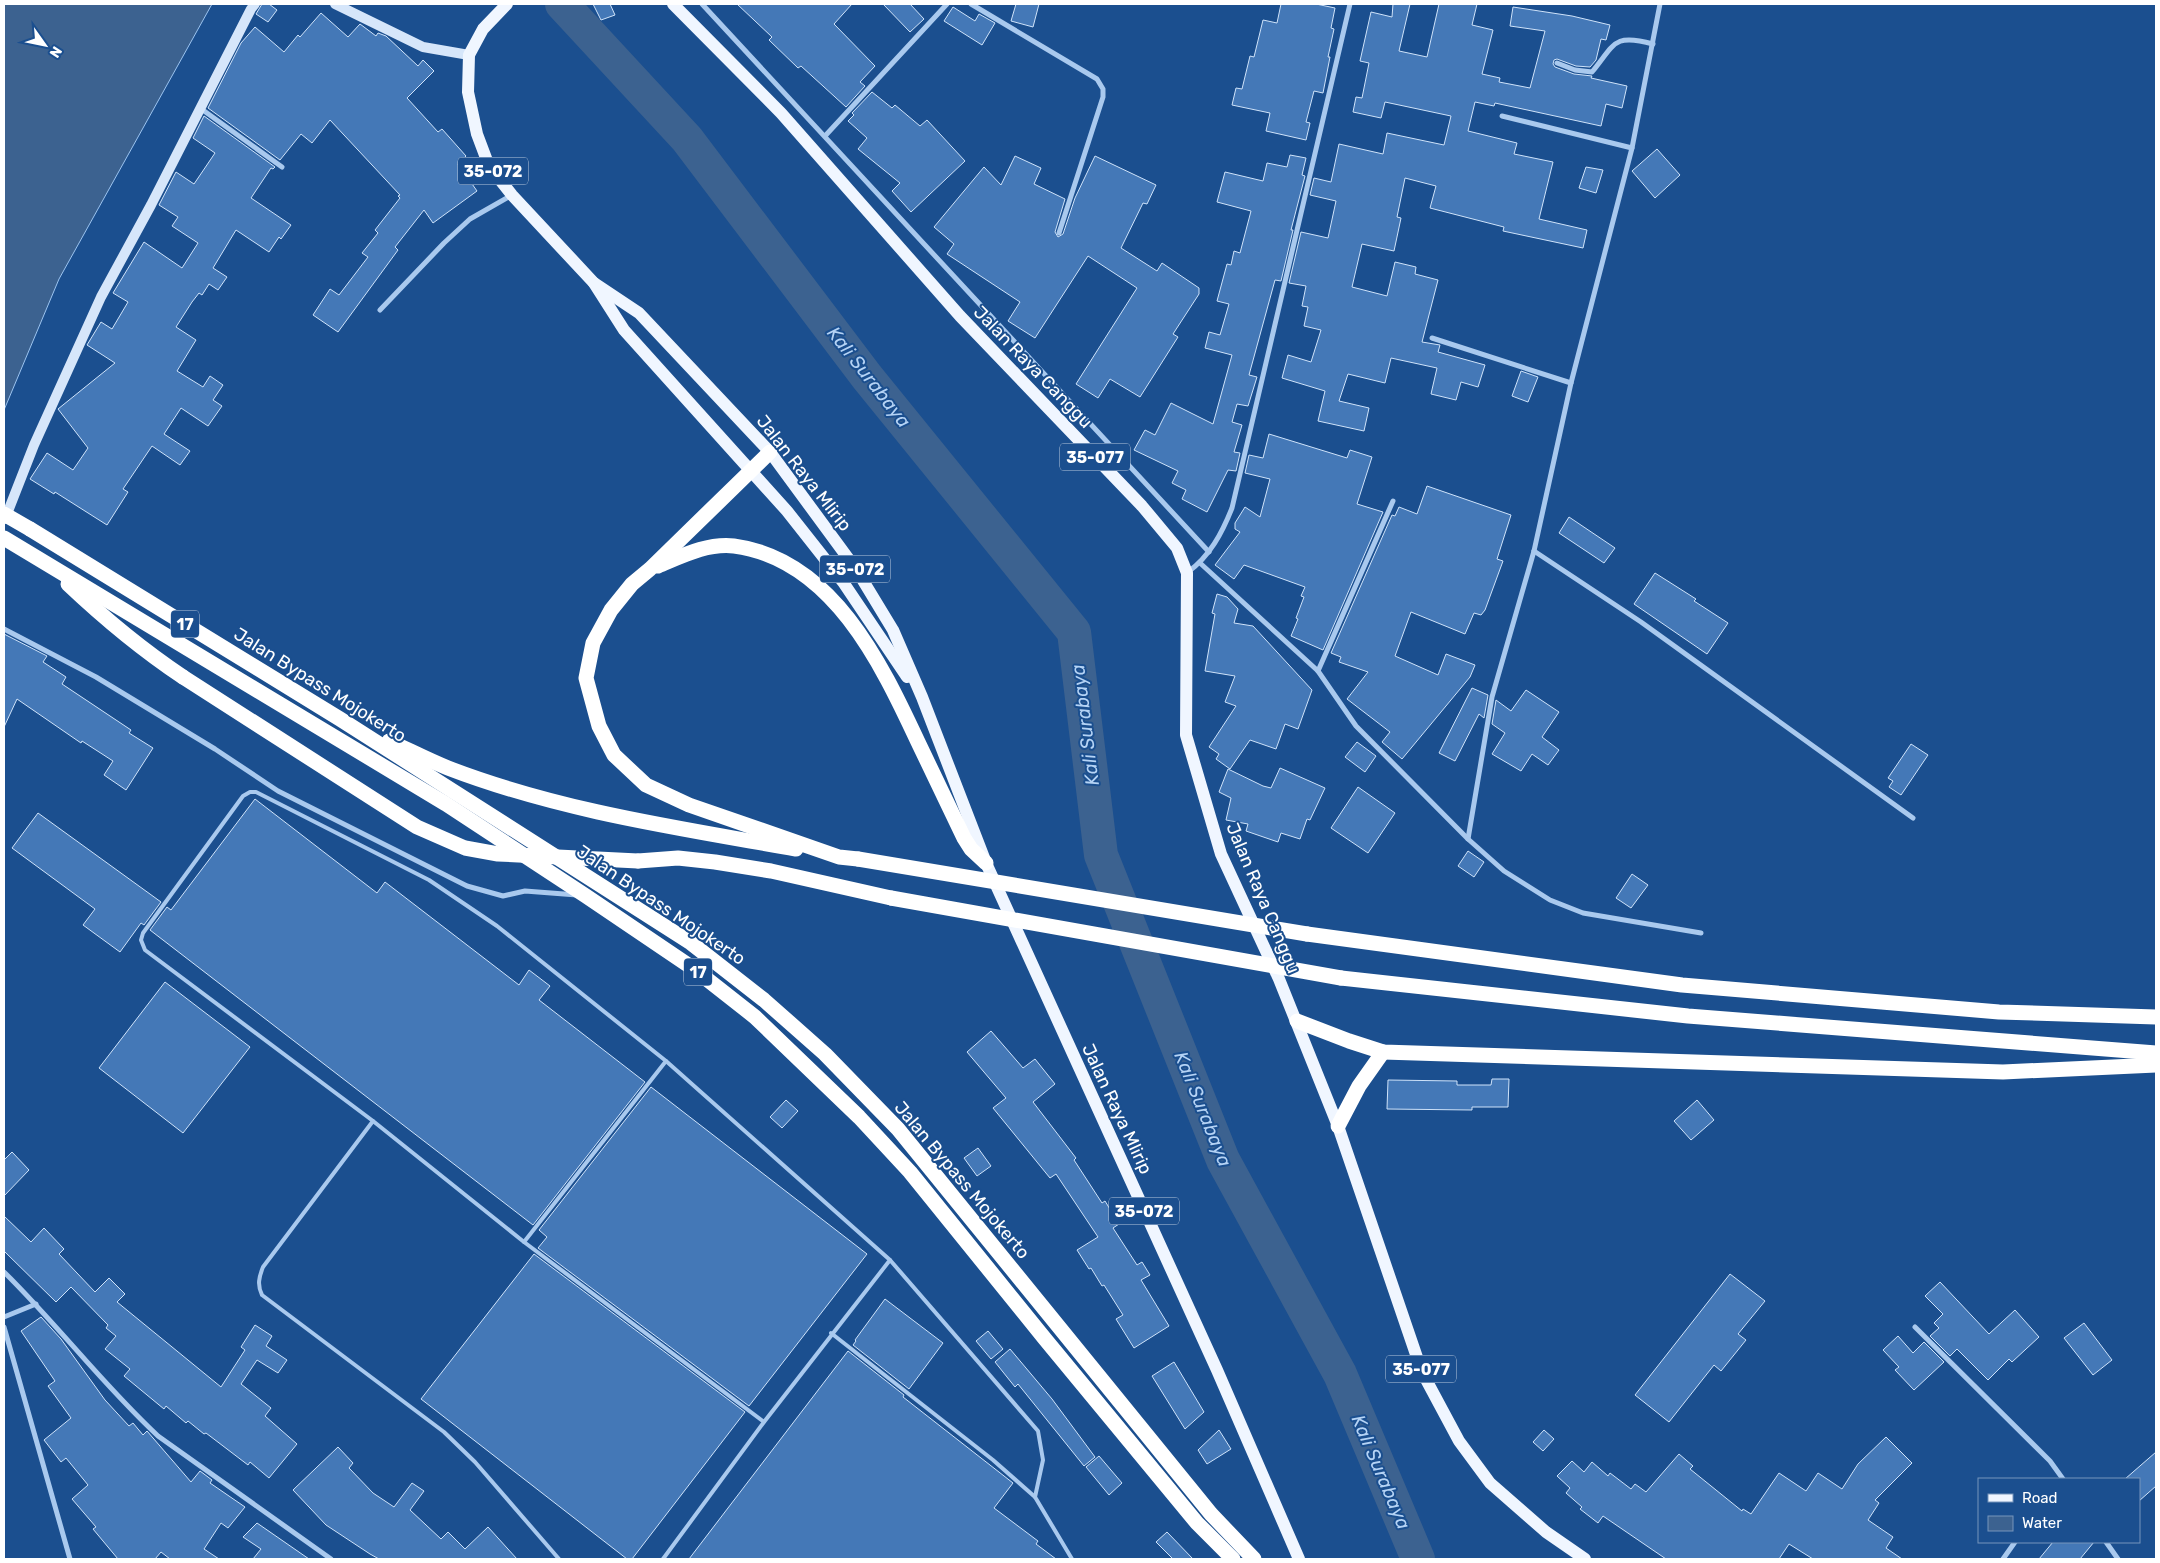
<svg xmlns="http://www.w3.org/2000/svg" width="2160" height="1563" viewBox="0 0 2160 1563" font-family="Rubik,sans-serif">
  <style>
    .water { fill: #3c6290; stroke: #9cc4f0 }
    .lines { fill: none; stroke-linecap: round; stroke-linejoin: round }
    .river { stroke: #3c6290; stroke-width: 34 }
    .building { fill: #4478b7; stroke: #cfe3fa }
    .lane { stroke: #a9c9ee; stroke-width: 4 }
    .street { stroke: #a9c9ee; stroke-width: 5 }
    .secondary { stroke: #d6e6fa; stroke-width: 10 }
    .primary { stroke: #f0f6ff; stroke-width: 12 }
    .highway { stroke: #fff; stroke-width: 15 }
    .highway-bridge { stroke: #fff; stroke-width: 15 }
    .labels { text-anchor: middle; dominant-baseline: central; stroke-width: 4; stroke-linejoin: round; paint-order: stroke }
    .shield { fill: #1b4f8f; stroke: #bbcadd; stroke-width: 1 }
    .shield-label { font-size: 16px; font-weight: bold; fill: #fff }
    .street-label { font-size: 18px; fill: #fff; stroke: #1b4f8f }
    .water-label { font-size: 19px; font-style: italic; fill: #b5d3f5; stroke: #1b4f8f }
  </style>
  <rect width="100%" height="100%" fill="#1b4f8f"/>
  <polygon class="water" points="4,4 212,4 59,279 4,410"/>
  <g class="lines">
    <polyline class="river" points="562,4 687,139 867,377 1074,632 1101,855 1223,1160 1340,1374 1418,1559"/>
  </g>
  <g class="building">
    <polygon points="262,4 269,4 277,10 268,22 256,14"/>
    <polygon points="593,4 610,4 615,15 601,20"/>
    <polygon points="737,4 852,4 834,24 875,66 860,82 865,86 846,107 801,66 798,68 769,40 772,37"/>
    <polygon points="883,4 910,4 924,19 910,32"/>
    <polygon points="1016,4 1039,4 1033,27 1011,21"/>
    <polygon points="1281,4 1316,4 1335,8 1331,28 1334,29 1328,57 1330,57 1323,93 1314,91 1306,122 1310,123 1306,140 1266,131 1270,113 1232,105 1236,88 1242,89 1250,56 1254,57 1263,20 1277,23"/>
    <polygon points="1393,4 1410,4 1399,51 1427,57 1439,4 1477,4 1472,25 1493,30 1482,74 1500,78 1499,82 1530,88 1545,31 1510,26 1513,7 1572,16 1610,25 1606,40 1601,39 1596,60 1590,67 1576,66 1557,59 1554,60 1553,64 1555,67 1574,74 1592,76 1591,78 1627,86 1622,108 1606,104 1601,126 1495,103 1494,106 1475,102 1468,131 1517,143 1514,154 1553,162 1539,219 1587,230 1583,248 1503,231 1504,227 1430,208 1436,186 1405,178 1397,217 1401,218 1394,251 1362,244 1352,287 1387,296 1395,262 1416,267 1415,274 1438,280 1422,342 1440,345 1438,352 1485,365 1478,387 1461,382 1456,400 1431,394 1437,368 1391,358 1385,383 1348,374 1339,401 1369,408 1364,431 1318,421 1325,391 1282,378 1288,355 1311,362 1321,330 1304,326 1308,307 1302,306 1306,286 1289,283 1301,232 1328,238 1336,201 1310,195 1314,178 1331,182 1339,144 1383,154 1387,133 1444,145 1451,116 1385,102 1381,118 1353,112 1356,97 1362,98 1369,63 1360,61 1371,12 1392,17"/>
    <polygon points="953,7 975,21 979,14 995,23 982,45 944,21"/>
    <polygon points="321,13 348,37 360,24 376,36 378,33 386,36 418,66 423,60 434,71 407,98 438,132 442,129 466,156 458,164 477,191 433,223 424,210 395,247 398,250 338,332 313,315 330,289 339,295 368,257 362,253 378,233 375,230 400,198 398,196 400,195 330,120 312,143 301,134 280,160 208,108 241,43 255,27 284,52 298,35 300,37"/>
    <polygon points="872,92 892,108 895,105 920,126 927,120 965,161 911,212 892,191 900,183 858,149 867,138 848,121 854,115 852,113"/>
    <polygon points="204,116 275,167 273,169 271,168 251,198 291,225 281,239 279,237 269,252 236,230 213,268 227,277 218,290 209,284 202,295 199,293 192,302 176,327 196,340 177,371 203,387 210,376 223,385 213,400 222,406 208,426 181,408 164,434 190,451 180,465 152,446 123,489 128,492 107,525 55,492 54,494 30,479 47,453 73,470 88,448 58,409 115,363 87,345 101,322 112,329 128,302 113,293 144,242 182,268 198,243 172,226 178,217 159,205 176,172 194,184 215,153 193,138"/>
    <polygon points="1657,149 1680,175 1655,198 1632,171"/>
    <polygon points="1290,155 1306,158 1302,175 1305,176 1291,230 1293,230 1281,281 1275,280 1249,375 1257,377 1248,406 1237,404 1232,422 1242,425 1234,452 1240,453 1236,471 1228,470 1207,512 1182,499 1186,490 1172,483 1178,471 1134,450 1145,430 1155,435 1171,403 1213,424 1232,355 1205,348 1209,332 1220,335 1229,304 1217,301 1227,264 1231,265 1234,251 1240,253 1251,211 1217,202 1225,172 1263,181 1267,163 1287,167"/>
    <polygon points="1015,156 1041,168 1034,184 1065,199 1055,232 1058,237 1063,234 1075,198 1095,156 1156,185 1147,204 1143,203 1121,248 1157,271 1162,263 1199,288 1199,294 1173,334 1178,337 1140,397 1110,379 1098,398 1076,384 1137,288 1088,256 1035,338 1008,321 1020,302 947,254 954,244 934,227 984,167 1001,185"/>
    <polygon points="1586,167 1603,170 1596,193 1579,188"/>
    <polygon points="1521,371 1538,377 1528,402 1512,396"/>
    <polygon points="1269,434 1347,458 1350,450 1372,457 1357,504 1383,512 1323,650 1291,636 1298,619 1296,618 1304,597 1301,596 1305,587 1244,565 1234,579 1215,565 1240,532 1235,529 1235,523 1245,507 1260,517 1270,479 1245,473 1249,455 1263,458"/>
    <polygon points="1427,486 1511,515 1497,559 1503,561 1485,610 1481,615 1474,613 1465,634 1411,612 1395,656 1438,675 1446,654 1475,665 1470,677 1402,759 1382,742 1390,732 1347,699 1368,672 1339,662 1341,657 1331,653 1392,515 1395,516 1399,507 1417,514"/>
    <polygon points="1569,517 1615,548 1604,563 1559,533"/>
    <polygon points="1655,573 1696,599 1694,601 1728,623 1707,654 1634,604"/>
    <polygon points="1217,594 1227,597 1238,609 1234,623 1253,626 1312,690 1298,729 1285,724 1276,749 1250,740 1230,769 1216,759 1219,754 1209,747 1236,706 1225,702 1235,676 1205,671 1215,614 1212,613"/>
    <polygon points="4,634 47,656 43,662 66,677 62,684 131,730 129,733 153,748 126,790 104,775 113,761 82,741 81,743 17,699 4,727"/>
    <polygon points="1472,688 1488,695 1484,718 1479,714 1455,761 1439,753"/>
    <polygon points="1526,690 1559,712 1542,737 1559,750 1548,765 1532,754 1521,771 1492,754 1505,733 1492,724 1496,700 1511,711"/>
    <polygon points="1357,742 1376,756 1365,772 1345,757"/>
    <polygon points="1911,744 1928,755 1901,795 1889,787 1893,781 1888,778"/>
    <polygon points="1280,768 1325,788 1310,820 1307,819 1300,839 1281,833 1278,842 1246,831 1248,824 1226,820 1231,798 1219,792 1228,769 1263,786 1271,788"/>
    <polygon points="1358,787 1395,813 1368,853 1331,828"/>
    <polygon points="255,799 377,893 385,882 519,985 529,970 550,986 539,1000 645,1082 533,1225 150,930 167,907 171,910"/>
    <polygon points="38,813 161,902 144,925 141,923 120,952 83,925 95,909 12,848"/>
    <polygon points="1468,851 1484,862 1474,877 1458,866"/>
    <polygon points="1632,874 1648,885 1631,908 1616,898"/>
    <polygon points="165,982 250,1047 183,1133 99,1068"/>
    <polygon points="991,1031 1023,1068 1035,1059 1055,1084 1033,1102 1076,1158 1074,1160 1102,1203 1105,1201 1119,1224 1113,1228 1137,1265 1142,1262 1150,1275 1141,1280 1169,1326 1134,1348 1116,1319 1123,1315 1104,1285 1102,1286 1091,1268 1089,1269 1077,1250 1098,1237 1056,1174 1050,1178 993,1108 1006,1098 967,1052"/>
    <polygon points="1492,1079 1509,1079 1508,1107 1472,1107 1472,1110 1387,1109 1388,1080 1457,1081 1457,1085 1491,1085"/>
    <polygon points="651,1087 867,1254 749,1406 538,1248 547,1237 539,1230"/>
    <polygon points="786,1100 798,1111 782,1128 770,1117"/>
    <polygon points="1697,1100 1714,1120 1691,1140 1674,1121"/>
    <polygon points="978,1148 991,1166 977,1176 964,1158"/>
    <polygon points="12,1152 29,1170 4,1196 4,1160"/>
    <polygon points="4,1216 31,1242 44,1228 64,1249 59,1254 95,1292 109,1278 125,1294 117,1302 221,1387 245,1350 241,1347 255,1325 272,1336 266,1346 287,1360 278,1373 257,1360 241,1384 271,1408 265,1416 297,1444 269,1478 250,1462 248,1465 206,1433 204,1434 188,1421 186,1423 166,1406 164,1409 124,1376 130,1369 105,1349 116,1336 106,1328 108,1325 71,1287 56,1302 4,1251"/>
    <polygon points="534,1254 745,1412 632,1559 627,1559 421,1399"/>
    <polygon points="1730,1274 1765,1301 1738,1334 1746,1340 1721,1371 1714,1365 1669,1422 1635,1395"/>
    <polygon points="1940,1282 1989,1334 2015,1310 2039,1337 2012,1362 2009,1359 1988,1380 1957,1349 1950,1356 1930,1336 1939,1328 1934,1323 1943,1314 1925,1296"/>
    <polygon points="885,1299 943,1343 909,1389 853,1345 856,1341 855,1340"/>
    <polygon points="41,1317 61,1339 105,1400 129,1426 133,1423 143,1435 147,1431 191,1482 200,1471 212,1480 210,1483 245,1507 228,1528 221,1523 204,1549 219,1559 170,1559 161,1552 155,1559 118,1559 93,1529 96,1527 72,1499 88,1485 66,1458 61,1462 44,1440 71,1418 48,1386 55,1381 21,1331"/>
    <polygon points="2084,1323 2112,1360 2093,1375 2064,1338"/>
    <polygon points="988,1331 1003,1349 991,1359 976,1341"/>
    <polygon points="1898,1336 1913,1353 1924,1342 1944,1362 1914,1390 1895,1370 1899,1367 1883,1350"/>
    <polygon points="1010,1349 1052,1399 1095,1457 1084,1466 1018,1384 1015,1387 995,1362"/>
    <polygon points="848,1351 904,1395 903,1397 1013,1483 994,1508 1038,1541 1036,1544 1056,1559 689,1559"/>
    <polygon points="1174,1362 1204,1412 1185,1429 1152,1376"/>
    <polygon points="1219,1430 1231,1449 1207,1464 1198,1450"/>
    <polygon points="1544,1430 1554,1439 1543,1451 1533,1442"/>
    <polygon points="1886,1437 1912,1463 1875,1500 1879,1503 1868,1520 1893,1537 1886,1548 1902,1559 1813,1559 1789,1544 1779,1559 1666,1559 1603,1516 1598,1523 1580,1509 1582,1507 1566,1493 1570,1488 1557,1476 1572,1461 1584,1472 1592,1462 1608,1476 1610,1473 1631,1489 1635,1484 1646,1492 1679,1454 1693,1466 1690,1469 1742,1511 1743,1509 1751,1514 1779,1473 1806,1491 1818,1473 1842,1489 1858,1464"/>
    <polygon points="338,1447 353,1463 349,1468 373,1493 394,1507 412,1483 424,1491 410,1510 441,1539 448,1532 465,1549 488,1527 517,1559 379,1559 370,1554 326,1525 293,1490"/>
    <polygon points="2156,1452 2156,1486 2139,1501 2139,1479 2125,1479"/>
    <polygon points="1099,1456 1122,1483 1109,1495 1086,1467"/>
    <polygon points="257,1523 309,1559 253,1559 261,1549 243,1537"/>
    <polygon points="1167,1532 1193,1559 1173,1559 1156,1542"/>
    <polygon points="2053,1542 2094,1542 2080,1559 2039,1559"/>
  </g>
  <g class="lines">
    <g class="lane">
      <path d="M373 1121 263 1267C259 1277 257 1285 262 1295L444 1432 475 1462 559 1559"/>
      <polyline points="524,1242 666,1061"/>
      <polyline points="890,1260 1038,1431 1043,1460 1035,1497"/>
      <polyline points="831,1333 993,1460 1035,1497 1072,1559"/>
      <polyline points="663,1559 764,1422 890,1260 666,1061 497,926 429,880 256,792 250,792 243,796 143,933 141,940 145,950 373,1121 524,1242 764,1422"/>
    </g>
    <g class="street">
      <polyline points="702,4 1209,552"/>
      <polyline points="971,4 1097,79 1103,89 1103,97 1059,233"/>
      <path d="M1557 63 1575 70 1592 72C1615 44 1613 33 1653 44"/>
      <polyline points="200,108 282,167"/>
      <polyline points="1502,116 1632,148"/>
      <polyline points="825,136 947,4"/>
      <polyline points="380,310 444,243 470,219 512,195"/>
      <polyline points="1432,338 1571,383"/>
      <polyline points="1534,551 1641,622 1913,818"/>
      <polyline points="1200,563 1318,671 1356,726 1468,839 1504,871 1550,900 1583,913 1701,933"/>
      <path d="M1188 572C1210 556 1222 533 1232 508L1350 4"/>
      <polyline points="4,629 96,677 215,749 278,791 467,886 503,896 525,891 577,895"/>
      <polyline points="1318,671 1393,501"/>
      <polyline points="1468,839 1492,697 1534,551 1571,383 1632,148 1660,4"/>
      <path d="M4 1272C57 1324 103 1385 158 1436L331 1559"/>
      <polyline points="4,1317 36,1304"/>
      <polyline points="4,1327 70,1559"/>
      <polyline points="1915,1327 2050,1461 2063,1479"/>
      <polyline points="2106,1542 2118,1559"/>
      <polyline points="2003,1559 2015,1542"/>
    </g>
    <g class="secondary">
      <polyline points="335,4 423,47 469,55"/>
      <polyline points="5,519 34,445 101,297 151,205 251,9 255,4"/>
    </g>
    <g class="primary">
      <polyline points="507,4 483,29 469,55 468,92 477,134 489,166 512,195 594,283 624,330 787,511 843,582 907,677"/>
      <polyline points="673,4 781,113 960,316 1142,506 1177,548 1187,573 1186,735 1221,854 1279,979 1338,1126 1422,1372 1459,1441 1490,1483 1546,1532 1585,1559"/>
      <polyline points="594,283 639,313 770,452 856,569 893,630 922,697 986,863 1217,1370 1299,1559"/>
    </g>
    <g class="highway">
      <polyline points="770,452 650,569 632,584 611,610 593,643 586,678 599,726 614,755 646,785 689,805 839,857 858,859"/>
      <polyline points="30,529 340,719 691,943 764,1000 825,1054 898,1129 1211,1514 1254,1559"/>
      <polyline points="4,538 446,804 586,896 694,969 755,1017 859,1117 910,1172 1045,1339 1197,1523 1233,1559"/>
      <path d="M658 566C682 556 707 543 734 546 832 559 881 663 918 742 933 774 949 806 964 838L971 849 986 863"/>
      <path d="M68 584C105 619 141 649 183 677"/>
      <path d="M389 741C409 750 428 760 448 768 560 811 678 828 796 849"/>
      <polyline points="638,861 678,858 715,862 771,871 891,898"/>
      <polyline points="1307,934 1682,985 1999,1012 2156,1017"/>
      <polyline points="1341,978 1688,1016 2156,1053"/>
      <polyline points="1297,1021 1349,1041 1383,1052 2003,1072 2156,1065"/>
      <polyline points="1338,1126 1359,1086 1383,1052"/>
    </g>
    <g class="highway-bridge">
      <polyline points="4,514 30,529"/>
      <polyline points="183,677 417,827 465,848 498,854 638,861"/>
      <polyline points="858,859 1307,934"/>
      <polyline points="891,898 1341,978"/>
    </g>
  </g>
  <g class="labels">
    <g class="shield">
      <rect x="458" y="157.5" width="70" height="27" rx="4"/>
      <rect x="1060" y="443.5" width="70" height="27" rx="4"/>
      <rect x="820" y="555.5" width="70" height="27" rx="4"/>
      <rect x="171" y="610.5" width="28" height="27" rx="4"/>
      <rect x="684" y="958.5" width="28" height="27" rx="4"/>
      <rect x="1109" y="1197.5" width="70" height="27" rx="4"/>
      <rect x="1386" y="1355.5" width="70" height="27" rx="4"/>
    </g>
    <g class="shield-label">
      <text x="493" y="171">35-072</text>
      <text x="1095" y="457">35-077</text>
      <text x="855" y="569">35-072</text>
      <text x="185" y="624">17</text>
      <text x="698" y="972">17</text>
      <text x="1144" y="1211">35-072</text>
      <text x="1421" y="1369">35-077</text>
    </g>
    <g class="street-label">
      <text transform="translate(1033 367) rotate(46)">Jalan Raya Canggu</text>
      <text transform="translate(804 473) rotate(52)">Jalan Raya Mlirip</text>
      <text transform="translate(320 685) rotate(32)">Jalan Bypass Mojokerto</text>
      <text transform="translate(1263 898) rotate(67)">Jalan Raya Canggu</text>
      <text transform="translate(661 905) rotate(34)">Jalan Bypass Mojokerto</text>
      <text transform="translate(1117 1109) rotate(65)">Jalan Raya Mlirip</text>
      <text transform="translate(962 1180) rotate(50)">Jalan Bypass Mojokerto</text>
    </g>
    <g class="water-label">
      <text transform="translate(869 377) rotate(52)">Kali Surabaya</text>
      <text transform="translate(1085 725) rotate(-97)">Kali Surabaya</text>
      <text transform="translate(1203 1109) rotate(68)">Kali Surabaya</text>
      <text transform="translate(1381 1472) rotate(67)">Kali Surabaya</text>
    </g>
  </g>
  <rect width="2160" height="1563" fill="none" stroke="#ffffff" stroke-width="10"/>
  <rect x="1978" y="1478" width="162" height="65" fill="#1b4f8f" stroke="#7695bc"/>
  <rect x="1988" y="1494" width="25" height="8" fill="#f0f6ff" stroke="#7695bc"/>
  <text x="2022" y="1503" font-size="15" fill="#ffffff">Road</text>
  <rect x="1988" y="1516" width="25" height="15" fill="#3c6290" stroke="#7695bc"/>
  <text x="2022" y="1528" font-size="15" fill="#ffffff">Water</text>
  <g transform="translate(45 45) rotate(123)" stroke="#1b4f8f" stroke-width="4" paint-order="stroke">
  <path d="M0-4L9 19L0 12L-9 19Z" fill="#ffffff"/>
  <text y="-8" font-size="14" font-weight="bold" text-anchor="middle" fill="#ffffff">N</text>
  </g>
</svg>
